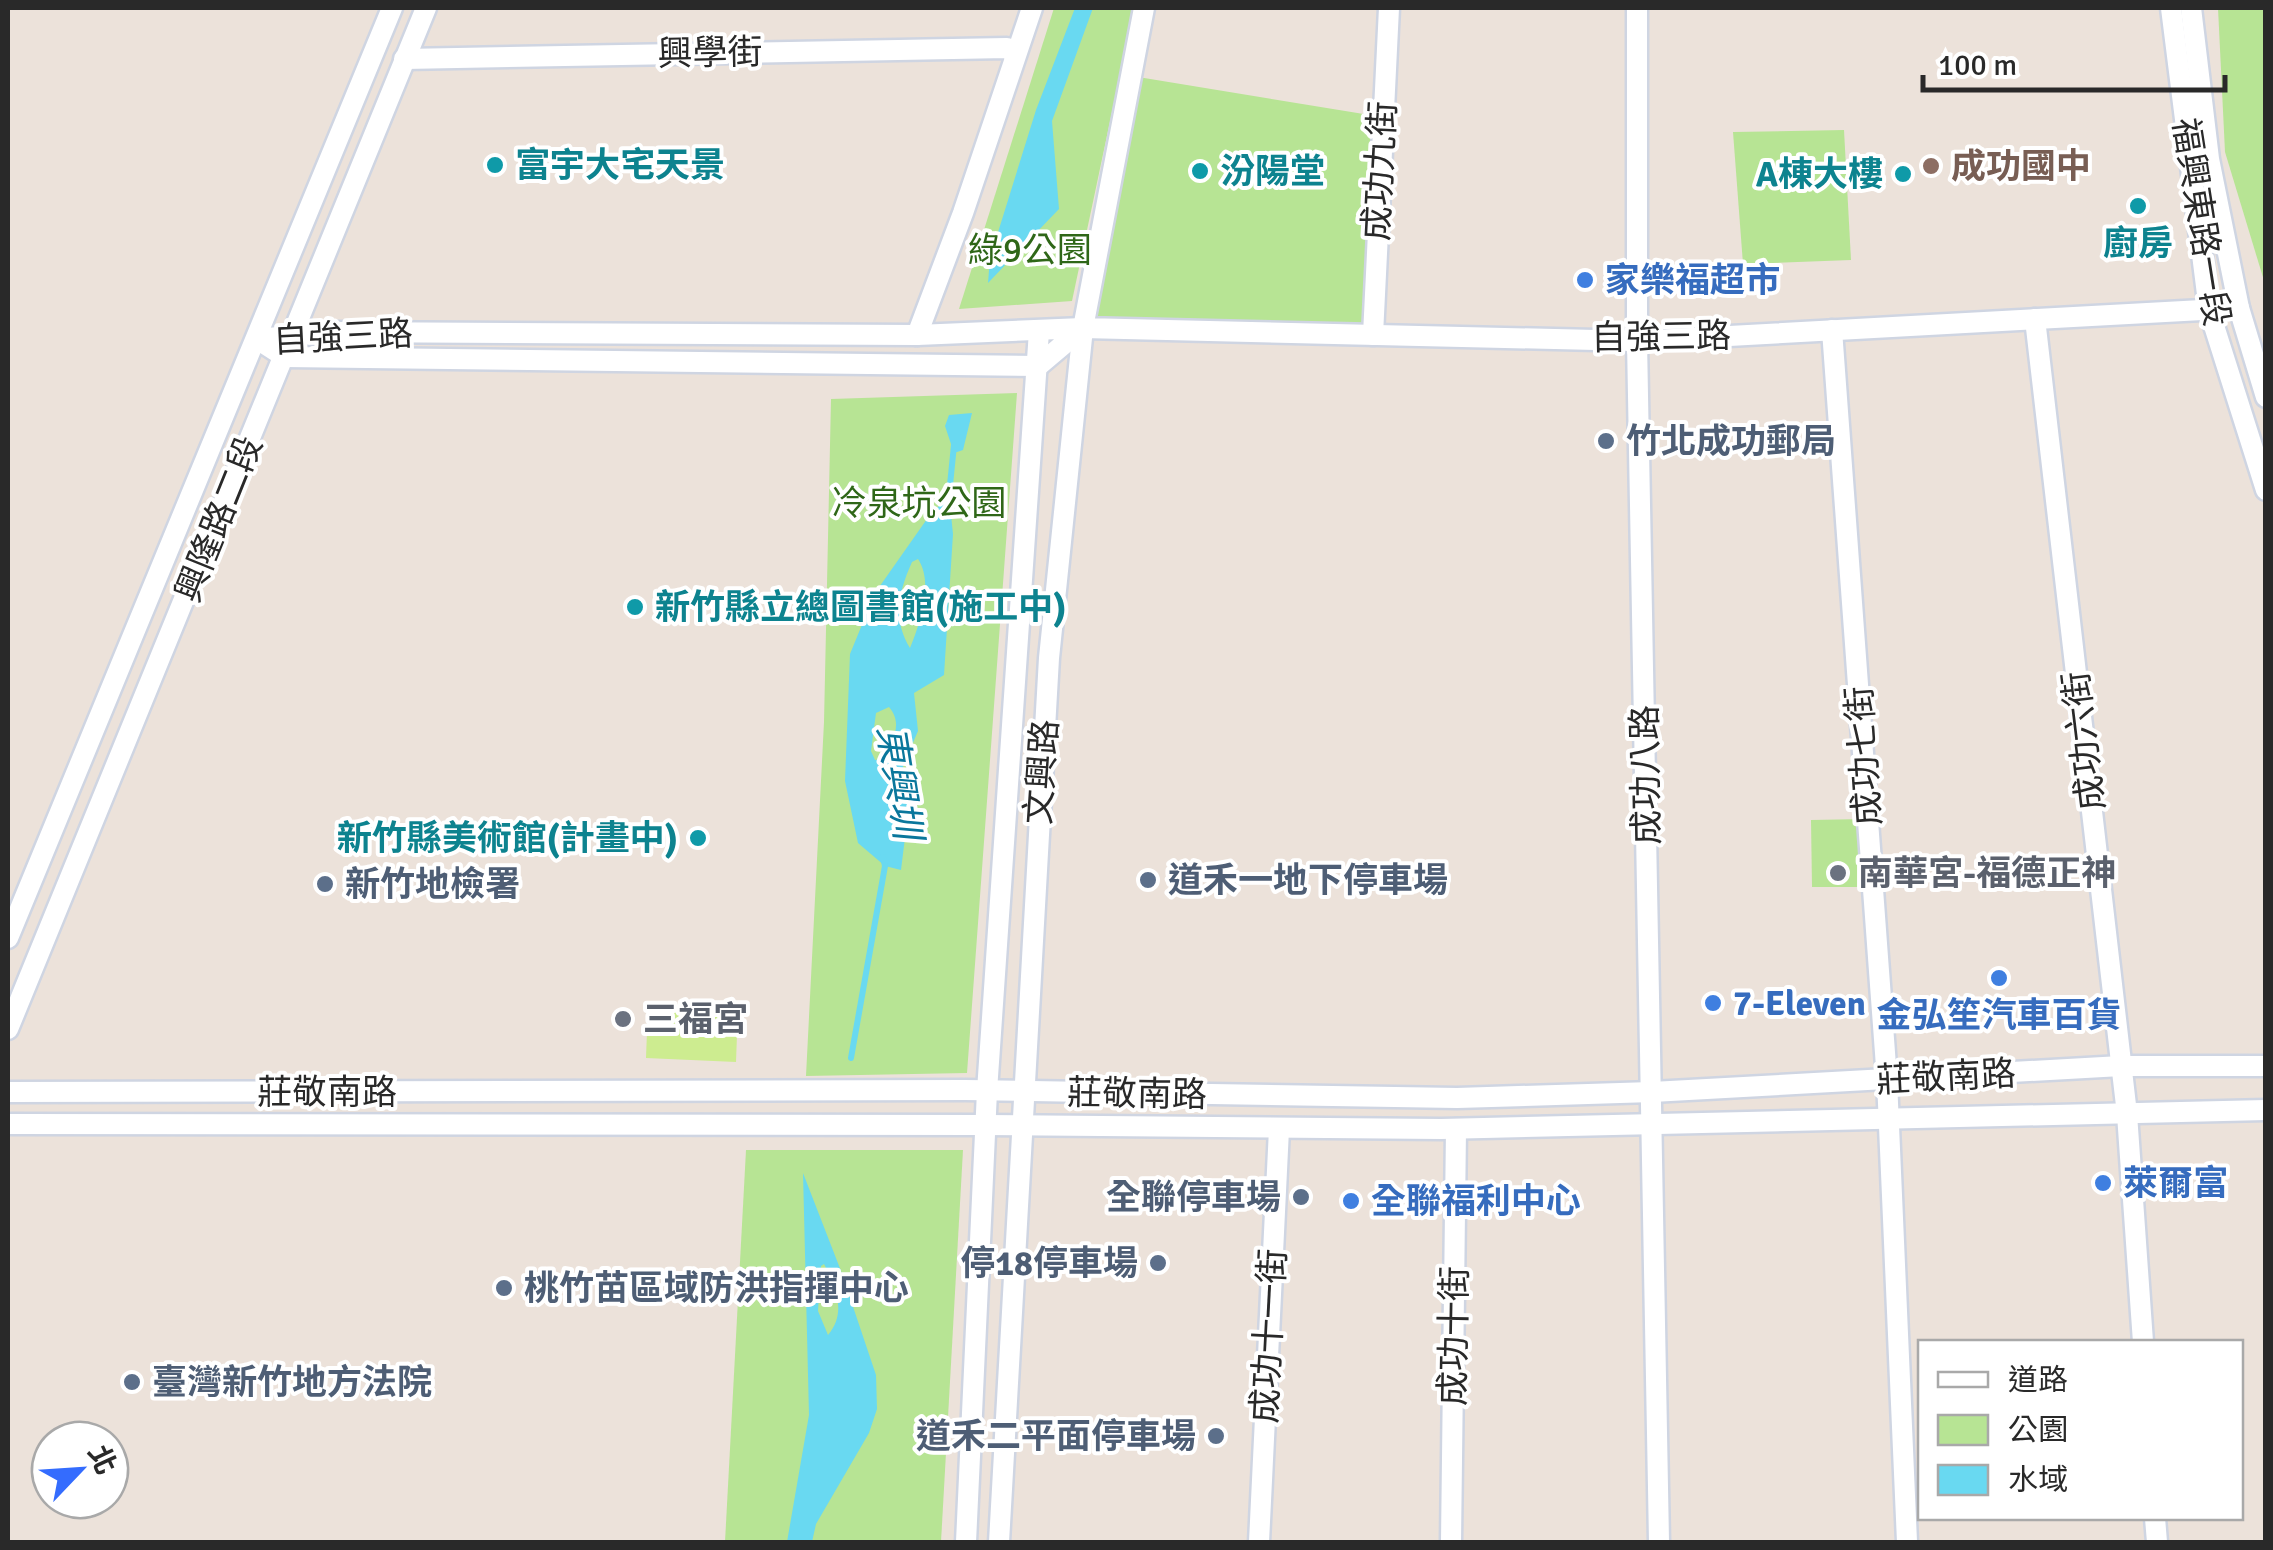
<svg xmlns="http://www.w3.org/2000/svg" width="2273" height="1550" viewBox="0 0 2273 1550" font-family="Signika,'Noto Sans TC',sans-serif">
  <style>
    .green { fill: #b7e494 }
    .pitch { fill: #cdec90 }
    .water { fill: #69d9f1; fill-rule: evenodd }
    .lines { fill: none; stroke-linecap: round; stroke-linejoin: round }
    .stream { stroke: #69d9f1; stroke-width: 6 }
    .minor-casing { stroke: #cfd5e2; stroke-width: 25 }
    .minor { stroke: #fff; stroke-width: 20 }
    .culture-dot { fill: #0f9aa8; stroke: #fff; stroke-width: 4 }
    .education-dot { fill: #8d6e63; stroke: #fff; stroke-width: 4 }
    .shop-dot { fill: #3f7fe0; stroke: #fff; stroke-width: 4 }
    .service-dot { fill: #5c6f8a; stroke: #fff; stroke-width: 4 }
    .worship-dot { fill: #6b7280; stroke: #fff; stroke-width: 4 }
    .labels { text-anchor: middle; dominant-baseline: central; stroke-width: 8; stroke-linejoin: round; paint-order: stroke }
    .street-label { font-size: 35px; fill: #292929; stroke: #fff }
    .culture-label { font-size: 35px; font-weight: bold; fill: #0d838f; stroke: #fff; text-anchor: start }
    .education-label { font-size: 35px; font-weight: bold; fill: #785e54; stroke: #fff; text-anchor: start }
    .park-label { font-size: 35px; fill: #2f6718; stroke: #fff }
    .shop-label { font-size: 35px; font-weight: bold; fill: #366cbe; stroke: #fff; text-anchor: start }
    .service-label { font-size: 35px; font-weight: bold; fill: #4e5e75; stroke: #fff; text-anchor: start }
    .worship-label { font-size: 35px; font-weight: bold; fill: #5b616d; stroke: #fff; text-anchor: start }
    .water-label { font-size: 38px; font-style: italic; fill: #0a779c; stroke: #fff }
  </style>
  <rect width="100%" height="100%" fill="#ece2da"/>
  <g class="green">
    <polygon points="1054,8 1134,8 1072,301 959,309"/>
    <polygon points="2218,8 2265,8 2265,284 2225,152"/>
    <polygon points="1132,76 1382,117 1373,335 1083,328"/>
    <polygon points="1844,130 1851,260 1743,264 1733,132"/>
    <polygon points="1017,393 967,1073 806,1076 824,722 831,399"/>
    <polygon points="1865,819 1866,887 1812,887 1811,820"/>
    <polygon points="746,1150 963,1150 941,1542 725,1542"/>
  </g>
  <polygon class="pitch" points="648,1005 738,1008 736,1062 646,1058"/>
  <g class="water">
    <polygon points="1075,8 1093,8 1052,121 1059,209 988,283 990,258 1036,110"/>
    <polygon points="972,413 963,450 954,453 945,426 949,415"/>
    <path d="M949 495 953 534 944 675 914 693 918 731 903 766 909 805 901 870 885 866 858 843 845 781 850 654 875 593 927 519ZM918 559C934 583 920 623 910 648 892 619 899 591 912 562ZM889 707C904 725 892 741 882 759L875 760 871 751 876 713Z"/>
    <path d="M803 1173 841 1271 876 1375 877 1409 869 1433 816 1524 812 1542H787L809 1415ZM824 1264C836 1287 847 1313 828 1335L818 1311 821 1266Z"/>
  </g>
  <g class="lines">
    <g class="stream">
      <polyline points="945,501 949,495 954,445"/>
      <polyline points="851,1058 885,866 883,857"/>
    </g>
    <g class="minor-casing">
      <g id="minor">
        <polyline points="1637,8 1637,341 1659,1542"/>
        <polyline points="2171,8 2209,310 2266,490"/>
        <polyline points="2191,8 2209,159 2239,308 2266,397"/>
        <polyline points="404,59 1007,48 1015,54"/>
        <polyline points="2035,319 2127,1114 2143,1342"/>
        <polyline points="1083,328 1038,366 285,357 257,339 334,332 917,335 1083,328 1637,341 2239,308"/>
        <polyline points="1832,330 1887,1080 1907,1542"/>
        <polyline points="917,335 963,213 1032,8"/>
        <polyline points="1373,335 1389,8"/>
        <polyline points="8,938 392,8"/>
        <polyline points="8,1029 426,8"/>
        <polyline points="8,1092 965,1090 1457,1098 1652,1092 2121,1066 2266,1066"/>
        <polyline points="8,1124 985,1125 1441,1129 2266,1110"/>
        <polyline points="2155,1518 2157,1542"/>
        <polyline points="966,1542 987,1091 1039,331"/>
        <polyline points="999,1542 1049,658 1083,328 1144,8"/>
        <polyline points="1259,1542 1279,1129"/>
        <polyline points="1451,1542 1456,1129"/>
      </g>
    </g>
    <use href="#minor" class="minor"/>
  </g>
  <g class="culture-dot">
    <circle cx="495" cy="165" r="10"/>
    <circle cx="1200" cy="171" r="10"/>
    <circle cx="1903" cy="174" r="10"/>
    <circle cx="2138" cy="206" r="10"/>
    <circle cx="635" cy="607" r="10"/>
    <circle cx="698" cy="838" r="10"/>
  </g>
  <circle class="education-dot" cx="1931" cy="166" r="10"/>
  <g class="shop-dot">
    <circle cx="1585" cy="280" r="10"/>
    <circle cx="1999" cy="978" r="10"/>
    <circle cx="1713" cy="1003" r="10"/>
    <circle cx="2103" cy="1183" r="10"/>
    <circle cx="1351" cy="1201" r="10"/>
  </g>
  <g class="service-dot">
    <circle cx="1606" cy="441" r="10"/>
    <circle cx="1148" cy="880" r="10"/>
    <circle cx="325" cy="884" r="10"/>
    <circle cx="1301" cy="1197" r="10"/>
    <circle cx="1158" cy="1263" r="10"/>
    <circle cx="504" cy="1288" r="10"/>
    <circle cx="132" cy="1382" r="10"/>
    <circle cx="1216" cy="1436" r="10"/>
  </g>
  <g class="worship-dot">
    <circle cx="1838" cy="873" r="10"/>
    <circle cx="623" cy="1019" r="10"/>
  </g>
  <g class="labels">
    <g class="street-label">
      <text transform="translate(710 53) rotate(-1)">興學街</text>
      <text transform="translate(1380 171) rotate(-87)">成功九街</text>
      <text transform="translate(2201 222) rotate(81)">福興東路一段</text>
      <text transform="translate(343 337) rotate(-3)">自強三路</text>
      <text transform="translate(1661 337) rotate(-1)">自強三路</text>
      <text transform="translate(219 519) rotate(-68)">興隆路二段</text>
      <text transform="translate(2084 741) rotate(-97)">成功六街</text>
      <text transform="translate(1864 756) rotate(-94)">成功七街</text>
      <text transform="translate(1042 772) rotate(-86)">文興路</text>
      <text transform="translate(1646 775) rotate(-91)">成功八路</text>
      <text transform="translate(1946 1077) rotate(-3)">莊敬南路</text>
      <text x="327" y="1092">莊敬南路</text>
      <text transform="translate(1137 1094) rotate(1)">莊敬南路</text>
      <text transform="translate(1269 1336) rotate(-87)">成功十一街</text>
      <text transform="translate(1454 1336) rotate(-89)">成功十街</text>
    </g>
    <g class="culture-label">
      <text x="515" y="165">富宇大宅天景</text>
      <text x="1220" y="171">汾陽堂</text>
      <text x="1883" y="174" text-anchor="end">A棟大樓</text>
      <text x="2138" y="243" text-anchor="middle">廚房</text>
      <text x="655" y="607">新竹縣立總圖書館(施工中)</text>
      <text x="678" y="838" text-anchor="end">新竹縣美術館(計畫中)</text>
    </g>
    <g class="education-label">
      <text x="1951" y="166">成功國中</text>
    </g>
    <g class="park-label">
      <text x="1030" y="250">綠9公園</text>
      <text x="919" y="503">冷泉坑公園</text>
    </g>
    <g class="shop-label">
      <text x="1605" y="280">家樂福超市</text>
      <text x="1733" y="1003">7-Eleven</text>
      <text x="1999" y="1015" text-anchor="middle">金弘笙汽車百貨</text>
      <text x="2123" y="1183">萊爾富</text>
      <text x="1371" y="1201">全聯福利中心</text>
    </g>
    <g class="service-label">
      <text x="1626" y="441">竹北成功郵局</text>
      <text x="1168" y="880">道禾一地下停車場</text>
      <text x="345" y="884">新竹地檢署</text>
      <text x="1281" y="1197" text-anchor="end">全聯停車場</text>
      <text x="1138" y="1263" text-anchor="end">停18停車場</text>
      <text x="524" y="1288">桃竹苗區域防洪指揮中心</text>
      <text x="152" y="1382">臺灣新竹地方法院</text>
      <text x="1196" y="1436" text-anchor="end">道禾二平面停車場</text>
    </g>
    <g class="worship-label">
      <text x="1858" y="873">南華宮-福德正神</text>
      <text x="643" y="1019">三福宮</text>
    </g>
    <g class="water-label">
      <text transform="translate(899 782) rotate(81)">東興圳</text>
    </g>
  </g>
  <rect width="2273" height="1550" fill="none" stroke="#292929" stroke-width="20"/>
  <rect x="1918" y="1340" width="325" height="180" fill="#ffffff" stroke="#a9a9a9" stroke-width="2.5"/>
  <rect x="1938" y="1372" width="50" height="15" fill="#ffffff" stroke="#a9a9a9" stroke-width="2.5"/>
  <text x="2008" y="1390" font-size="30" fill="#292929">道路</text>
  <rect x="1938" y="1415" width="50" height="30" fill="#b7e494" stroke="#a9a9a9" stroke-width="2.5"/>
  <text x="2008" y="1440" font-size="30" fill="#292929">公園</text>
  <rect x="1938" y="1465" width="50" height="30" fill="#69d9f1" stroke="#a9a9a9" stroke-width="2.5"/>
  <text x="2008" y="1490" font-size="30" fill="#292929">水域</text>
  <g transform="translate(80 1470) rotate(65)"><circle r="48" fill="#ffffff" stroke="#a9a9a9" stroke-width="2.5"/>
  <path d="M0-8L18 38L0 25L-18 38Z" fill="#346cfe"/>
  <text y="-15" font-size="28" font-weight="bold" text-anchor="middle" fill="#292929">北</text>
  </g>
  <path d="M1923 75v15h302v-15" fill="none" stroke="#292929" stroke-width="5"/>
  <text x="1938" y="75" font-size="30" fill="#292929" stroke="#ffffff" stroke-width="8" paint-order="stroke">100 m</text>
</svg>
